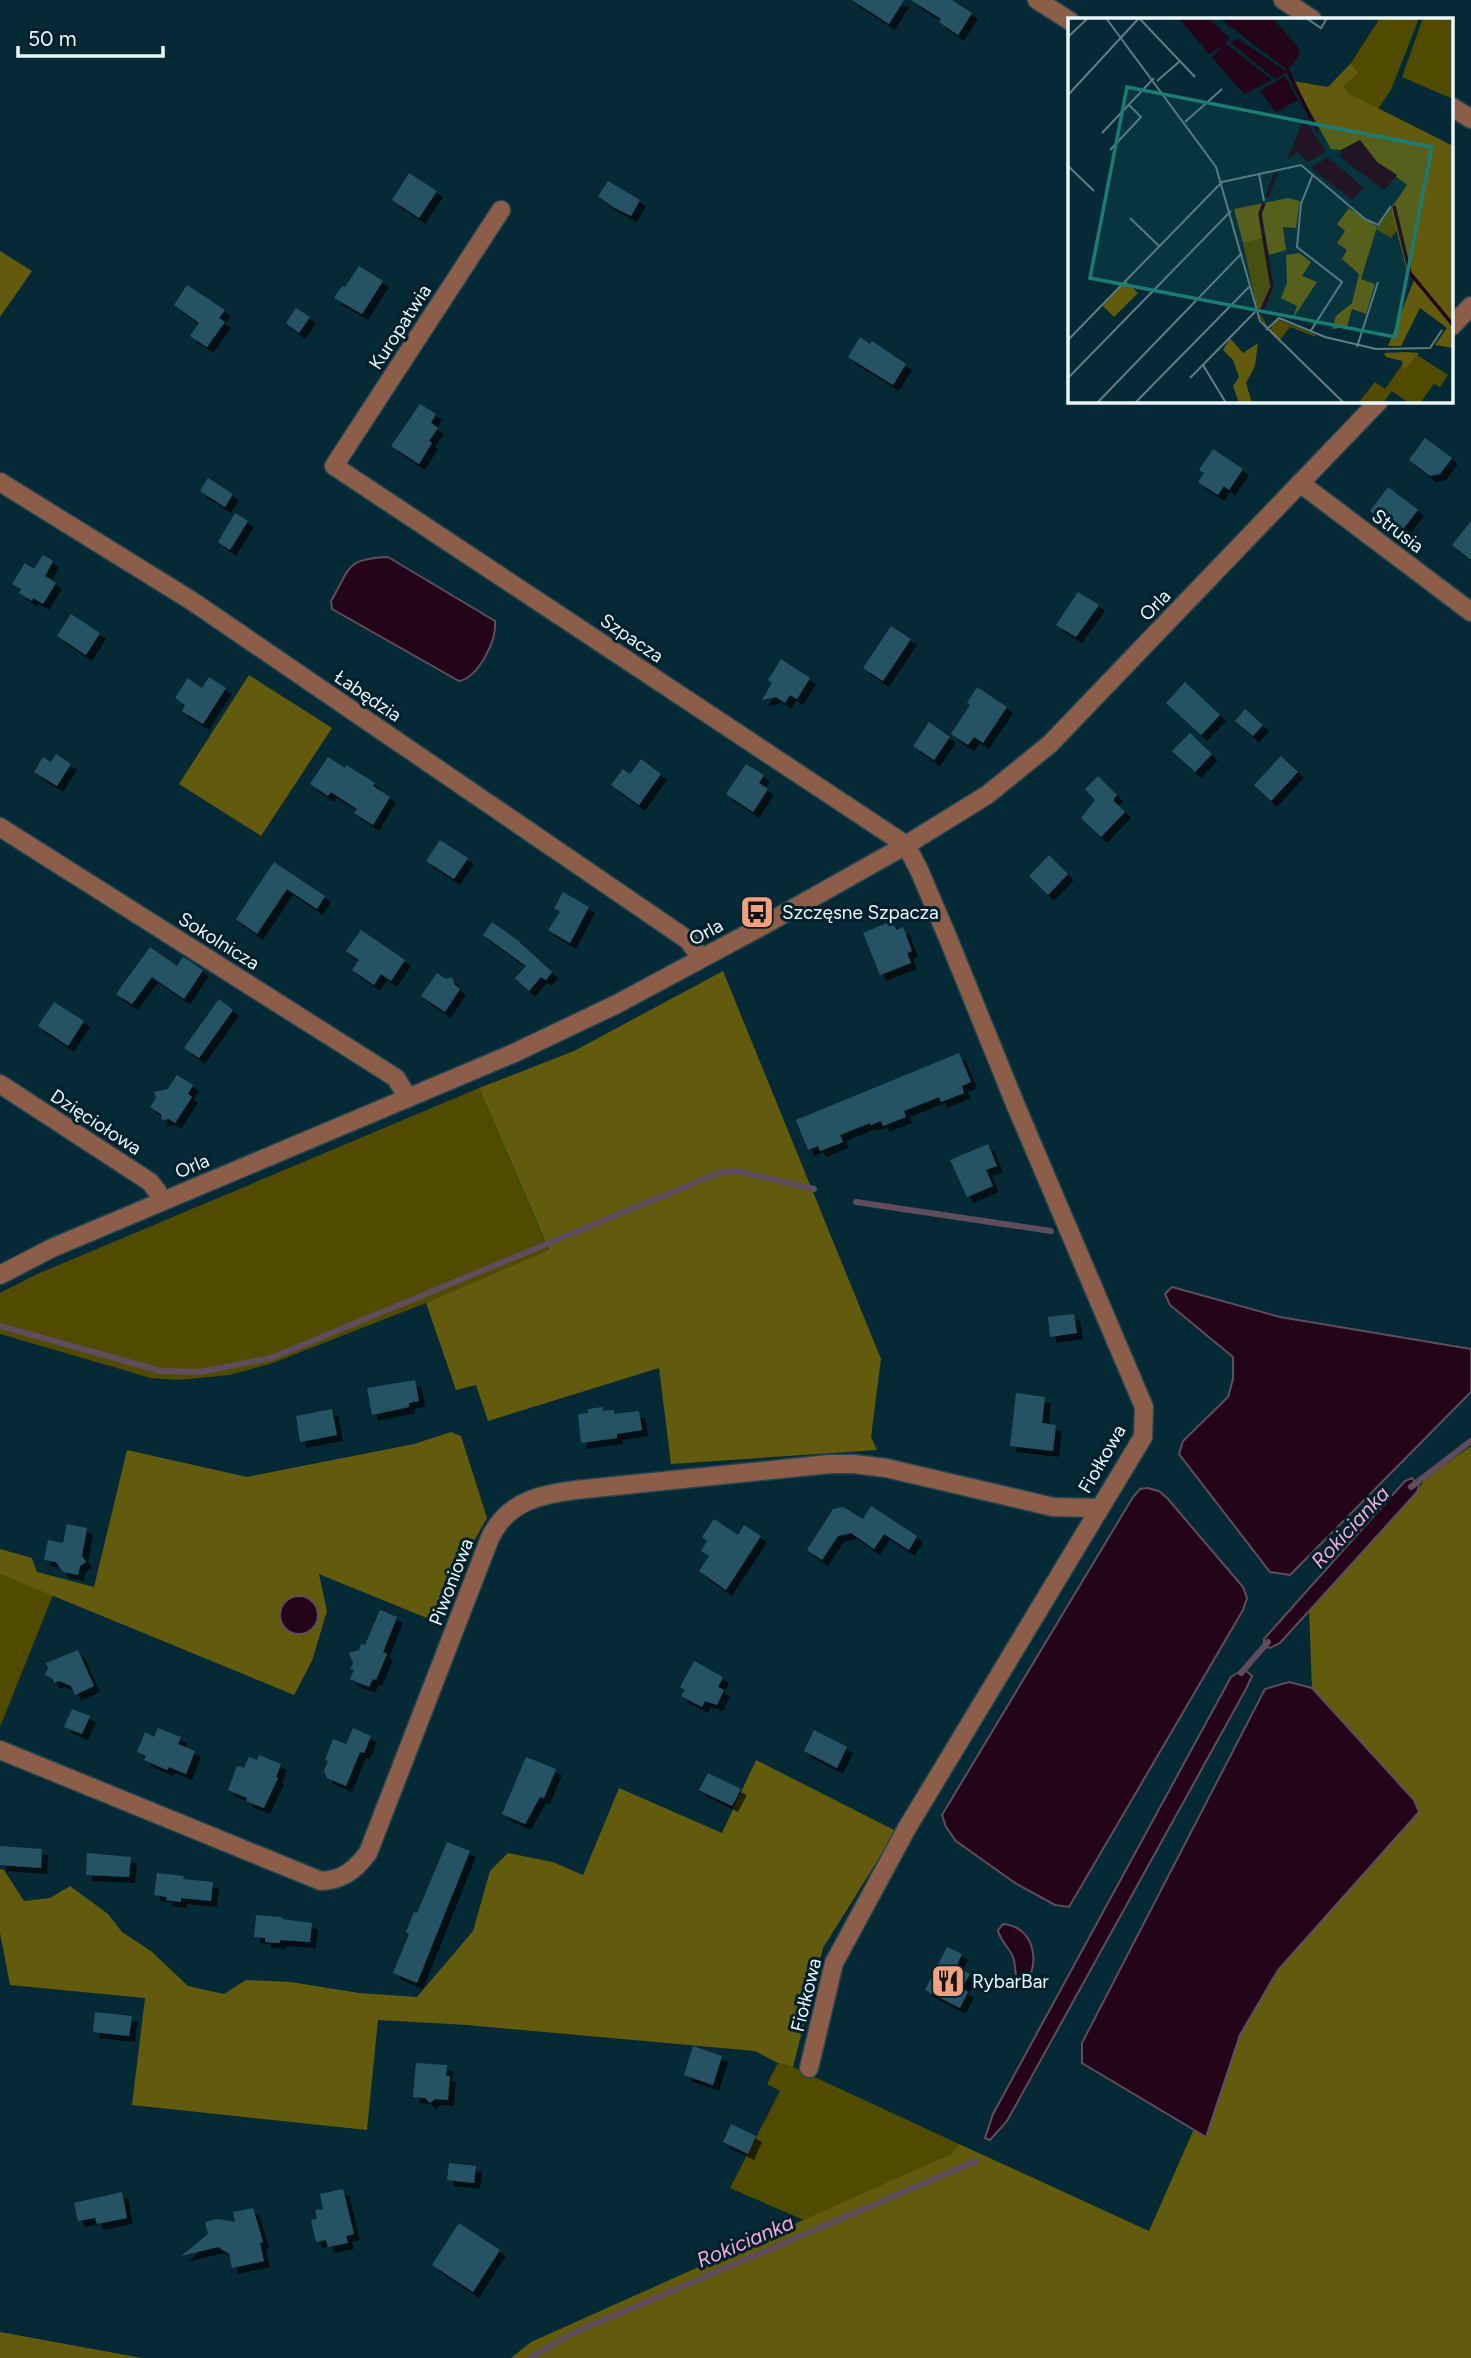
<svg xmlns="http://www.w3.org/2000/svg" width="1471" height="2358" viewBox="0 0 1471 2358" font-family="Figtree,sans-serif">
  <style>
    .green { fill: #514b00 }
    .forest { fill: #625b0d }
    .water { fill: #230418; stroke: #5f4d5d; stroke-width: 2 }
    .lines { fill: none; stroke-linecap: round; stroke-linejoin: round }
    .stream { stroke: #5f4d5d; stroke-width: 6 }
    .building { fill: #265364; filter: url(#shadow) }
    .minor-casing { stroke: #254651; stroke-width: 21 }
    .minor { stroke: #8c5d48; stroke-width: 18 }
    .labels { text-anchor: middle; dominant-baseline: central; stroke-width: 6; stroke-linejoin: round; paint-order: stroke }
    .street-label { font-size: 19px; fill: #eaf8fe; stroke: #00202b }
    .poi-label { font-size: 19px; fill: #eaf8fe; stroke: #00202b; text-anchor: start }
    .water-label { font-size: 21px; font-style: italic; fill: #f8a7d6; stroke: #00202b }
    .inset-river { fill: none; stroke: #230418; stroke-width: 3.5 }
    .inset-road { fill: none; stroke: #617c85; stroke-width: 2 }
    .view { fill: #1a7c75; fill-opacity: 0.15; stroke: #1a7c75; stroke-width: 3.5 }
    .inset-edge { fill: none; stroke: #eaf8fe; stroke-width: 3.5 }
  </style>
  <defs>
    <filter id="shadow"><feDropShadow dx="6" dy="6" stdDeviation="0" flood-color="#0009"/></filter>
  </defs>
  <rect width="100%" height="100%" fill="#052935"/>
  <g class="green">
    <polygon points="479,1088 549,1251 426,1303 270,1364 229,1375 179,1380 151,1378 0,1334 0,1293 35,1275"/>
    <polygon points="0,1574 53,1595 0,1727"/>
    <polygon points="778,2063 793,2067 959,2144 951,2154 806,2221 730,2188 780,2091 767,2084"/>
  </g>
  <g class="forest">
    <polygon points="0,251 32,271 0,317"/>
    <polygon points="249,675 332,728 261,836 179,784"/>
    <polygon points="723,971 881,1359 871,1437 877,1450 671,1464 659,1368 488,1421 476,1385 456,1390 426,1303 549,1250 479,1088 574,1051"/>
    <polygon points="451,1432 461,1436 487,1518 452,1580 439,1623 319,1574 327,1611 312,1661 294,1695 0,1574 0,1549 32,1558 37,1572 94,1587 127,1450 247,1477 414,1444"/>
    <polygon points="1471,1446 1471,2358 511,2358 531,2342 951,2154 959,2144 1149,2231 1194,2129 1207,2136 1240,2035 1279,1969 1419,1812 1414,1800 1312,1688 1309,1610 1417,1492 1424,1480"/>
    <polygon points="756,1760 896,1831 823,1948 793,2067 778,2063 755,2051 467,2025 378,2020 367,2130 132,2105 145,1998 10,1985 0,1933 0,1869 4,1870 24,1901 50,1898 70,1886 108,1914 122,1932 151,1951 188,1986 224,1994 246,1980 291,1982 359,1993 417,1997 473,1931 490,1871 508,1853 553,1862 583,1875 619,1788 722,1833"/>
    <polygon points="0,2332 142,2358 0,2358"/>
  </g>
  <g class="water">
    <path d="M388 557 495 621C497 640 479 677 459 681L332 609 331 601C351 567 345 559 388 557Z"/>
    <polygon points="1172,1287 1280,1317 1471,1349 1471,1392 1290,1575 1270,1572 1179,1454 1183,1441 1228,1397 1233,1379 1233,1357 1170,1305 1165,1294"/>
    <polygon points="1412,1478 1419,1486 1417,1492 1280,1643 1270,1648 1264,1646 1264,1639 1405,1481"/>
    <polygon points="1147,1488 1159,1491 1168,1499 1243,1587 1247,1598 1243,1610 1069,1907 1055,1905 1015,1883 956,1841 946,1827 942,1815 1133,1497 1140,1489"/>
    <circle cx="299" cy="1615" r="19"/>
    <polygon points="1244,1669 1252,1676 1246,1689 1007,2121 990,2140 985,2138 993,2114 1231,1677"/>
    <polygon points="1289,1682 1312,1688 1414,1800 1419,1812 1278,1970 1240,2035 1206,2137 1082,2063 1082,2043 1265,1689"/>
    <path d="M1003 1924C1033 1926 1041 1961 1026 1983H1019C1014 1975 1016 1969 1014 1960 1011 1948 1000 1942 998 1930Z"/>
  </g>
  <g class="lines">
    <g class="stream">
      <polyline points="856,1202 1051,1231"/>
      <polyline points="0,1326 161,1371 200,1372 271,1358 721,1172 737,1171 814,1189"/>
      <polyline points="1411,1487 1471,1441"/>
      <polyline points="1241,1673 1268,1642"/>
      <polyline points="530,2358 571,2334 976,2161"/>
    </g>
  </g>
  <g class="building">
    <polygon points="852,0 904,0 889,24"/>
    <polygon points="911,0 952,0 972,13 958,35 939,22 941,19"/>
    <polygon points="409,173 437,191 419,218 392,200"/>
    <polygon points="608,181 640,200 631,216 613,207 598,196"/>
    <polygon points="359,266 383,281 362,314 334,298 342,286 345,287"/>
    <polygon points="187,285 225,310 219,318 225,322 207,347 190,336 199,323 174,305"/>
    <polygon points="296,308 310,317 299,333 286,323"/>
    <polygon points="860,337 870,344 872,341 906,364 893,385 848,357"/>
    <polygon points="420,404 436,414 431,423 438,428 429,441 432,443 419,464 391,446"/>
    <polygon points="1425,438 1452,458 1440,474 1430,476 1409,460"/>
    <polygon points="1213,449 1243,469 1229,490 1224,486 1218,495 1198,482 1204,473 1199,470"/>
    <polygon points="208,478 233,494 225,507 200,491"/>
    <polygon points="1388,487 1418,510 1400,533 1370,511"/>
    <polygon points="235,513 248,521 230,550 218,542"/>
    <polygon points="1471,521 1471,560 1452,545"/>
    <polygon points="43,555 53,561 45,576 56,583 43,604 33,598 32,601 19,593 21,589 12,584 25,563 34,569"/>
    <polygon points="1078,592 1099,605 1076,637 1056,625"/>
    <polygon points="71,614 100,633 86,655 57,636"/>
    <polygon points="891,626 911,639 883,681 863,668"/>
    <polygon points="781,659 810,678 797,699 790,695 785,703 776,697 762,700 772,683 768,680"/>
    <polygon points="209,677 226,688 203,724 182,711 185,705 175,698 188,678 202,688"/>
    <polygon points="1185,682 1220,715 1201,735 1166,703"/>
    <polygon points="977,687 1007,707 983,743 974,737 968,745 951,734 970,705 967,703"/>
    <polygon points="1245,709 1263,725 1253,736 1235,721"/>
    <polygon points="929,722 950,737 934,760 913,746"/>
    <polygon points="1190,733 1212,754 1195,772 1172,751"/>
    <polygon points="56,754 71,764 57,786 34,772 43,757 51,762"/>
    <polygon points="1281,756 1298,772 1271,801 1254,785"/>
    <polygon points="328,757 345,768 346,765 375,783 373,786 390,797 373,825 354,813 357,809 331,792 328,796 310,784"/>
    <polygon points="641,759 661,774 639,805 611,785 623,769 630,774"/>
    <polygon points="746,764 764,775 759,783 768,789 753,812 726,794"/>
    <polygon points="1098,776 1117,795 1113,800 1125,812 1101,837 1081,818 1095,800 1085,789"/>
    <polygon points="440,840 468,858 454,879 426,861"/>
    <polygon points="1049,855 1068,874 1048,895 1029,876"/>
    <polygon points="274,862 325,896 317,909 287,889 257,934 236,919"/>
    <polygon points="563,892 589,907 570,943 548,930 560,912 554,908"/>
    <polygon points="892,921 896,930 903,927 912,951 907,953 911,963 880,975 863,933"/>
    <polygon points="492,922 516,939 552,972 546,980 541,977 529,991 515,978 526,966 483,935"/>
    <polygon points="361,930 405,960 391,981 381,974 374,985 352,970 359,960 346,951"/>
    <polygon points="150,947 177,966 183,957 203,970 184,999 152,977 132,1004 116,994"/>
    <polygon points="437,973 446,979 452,977 455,985 460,989 445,1012 421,996"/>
    <polygon points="219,999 233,1010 199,1058 184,1048"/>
    <polygon points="54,1002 84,1021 68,1046 38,1026"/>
    <polygon points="959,1053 971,1082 962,1086 964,1093 941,1102 939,1097 904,1111 906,1117 883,1126 881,1121 871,1125 870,1123 840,1135 843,1142 820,1151 818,1146 808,1150 796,1120"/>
    <polygon points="177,1075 193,1085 188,1094 192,1097 175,1123 169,1119 162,1120 161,1114 150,1107 156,1098 154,1092 168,1089"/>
    <polygon points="988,1144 997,1166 986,1170 993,1186 967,1197 950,1160"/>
    <polygon points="1074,1314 1077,1333 1050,1337 1048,1317"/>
    <polygon points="415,1380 419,1401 409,1403 409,1407 372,1415 367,1388"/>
    <polygon points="1016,1393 1045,1397 1042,1423 1056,1425 1053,1451 1010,1446"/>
    <polygon points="603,1407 603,1411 614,1410 614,1414 639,1411 642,1430 617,1434 617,1438 581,1443 578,1414 588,1413 588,1409"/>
    <polygon points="332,1409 337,1435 300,1442 296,1416"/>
    <polygon points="871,1506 917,1536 909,1550 884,1534 874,1549 851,1533 838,1536 822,1560 807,1550 833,1509 843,1507 863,1519"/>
    <polygon points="714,1519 738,1535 744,1525 761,1536 726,1590 699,1571 709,1556 701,1551 707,1541 702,1537"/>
    <polygon points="67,1524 87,1528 82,1556 86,1562 80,1566 78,1575 63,1572 56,1562 44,1560 48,1540 63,1543"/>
    <polygon points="380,1610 397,1617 383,1652 387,1654 376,1680 373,1679 369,1687 350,1679 354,1670 350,1669 353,1663 349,1653 359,1650 361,1644 365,1645"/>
    <polygon points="78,1650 94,1686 75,1695 71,1686 59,1681 54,1683 52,1678 45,1675 48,1668 46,1663"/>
    <polygon points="694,1661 723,1677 718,1687 724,1690 717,1705 705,1701 702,1707 681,1696 685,1690 680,1687"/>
    <polygon points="72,1709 90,1716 82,1734 64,1727"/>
    <polygon points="158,1728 181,1737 178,1744 195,1751 186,1774 169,1767 167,1770 144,1760 146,1756 137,1752 145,1732 154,1737"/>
    <polygon points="353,1728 371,1736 364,1753 360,1752 346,1786 327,1778 324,1771 328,1761 325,1760 333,1739 346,1744"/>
    <polygon points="814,1730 847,1747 837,1768 804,1751"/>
    <polygon points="259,1755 281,1764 276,1777 278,1778 264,1808 246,1801 247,1798 228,1790 237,1766 244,1768 249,1757 257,1760"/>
    <polygon points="526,1757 556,1769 544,1798 540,1797 525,1824 502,1814"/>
    <polygon points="708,1773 741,1789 732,1806 699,1790"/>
    <polygon points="447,1842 470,1851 417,1983 393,1973 409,1934 406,1932 414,1912 417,1913"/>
    <polygon points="0,1846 42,1849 41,1868 0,1865"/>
    <polygon points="87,1853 131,1857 129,1877 86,1875"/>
    <polygon points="157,1873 184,1876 183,1879 213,1882 211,1901 181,1898 181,1902 166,1900 167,1897 154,1895"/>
    <polygon points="256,1915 282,1917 282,1919 312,1923 310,1942 280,1940 280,1943 265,1942 265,1938 254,1937"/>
    <polygon points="947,1947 962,1954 956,1967 970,1974 962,1988 968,1992 960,2008 925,1990"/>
    <polygon points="95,2012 132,2016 129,2036 93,2032"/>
    <polygon points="693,2046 722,2056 713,2085 684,2075"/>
    <polygon points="416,2063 447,2065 446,2076 450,2076 448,2100 435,2099 430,2103 425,2098 413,2097"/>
    <polygon points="731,2124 756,2136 748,2154 723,2142"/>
    <polygon points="449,2163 476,2166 474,2183 447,2180"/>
    <polygon points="343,2189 354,2234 346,2236 348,2243 328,2247 326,2240 316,2242 311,2220 317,2219 315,2210 323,2209 320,2194"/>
    <polygon points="122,2192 127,2218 97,2224 95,2218 78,2221 74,2203"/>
    <polygon points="253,2208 263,2242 260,2243 264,2261 232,2268 229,2254 218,2247 181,2256 208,2234 205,2222 217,2219 235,2222 233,2212"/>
    <polygon points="459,2223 500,2250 473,2292 432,2265"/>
  </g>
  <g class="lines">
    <g class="minor-casing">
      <g id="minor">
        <polyline points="1037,0 1070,21"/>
        <polyline points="1283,0 1312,19"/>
        <polyline points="1452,107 1471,119"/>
        <polyline points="501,210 334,466 906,845 919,870 948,938 1016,1106 1144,1407 1143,1437 907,1828 834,1963 809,2068"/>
        <polyline points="1452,326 1471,306"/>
        <polyline points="0,482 192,601 688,940 701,958"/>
        <polyline points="1300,483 1471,612"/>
        <polyline points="0,827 396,1078 408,1098"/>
        <polyline points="0,1084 150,1182 157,1191 162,1201"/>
        <polyline points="0,1275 52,1248 512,1054 617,1004 764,925 906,845 987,795 1050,744 1379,401"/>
        <path d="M0 1750 321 1881C343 1880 355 1870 368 1853L490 1538C508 1499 546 1493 585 1489L830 1464H854L886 1468 1053 1507 1098 1508"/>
      </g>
    </g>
    <use href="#minor" class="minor"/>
  </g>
  <defs>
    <g id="bus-square" transform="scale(1.75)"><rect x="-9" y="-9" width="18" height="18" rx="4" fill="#f1a17d" stroke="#00202b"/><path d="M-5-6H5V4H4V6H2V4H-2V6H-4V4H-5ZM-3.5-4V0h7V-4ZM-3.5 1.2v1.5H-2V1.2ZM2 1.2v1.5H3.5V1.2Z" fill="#111"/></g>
    <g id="restaurant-square" transform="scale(1.75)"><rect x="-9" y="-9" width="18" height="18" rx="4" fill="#f1a17d" stroke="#00202b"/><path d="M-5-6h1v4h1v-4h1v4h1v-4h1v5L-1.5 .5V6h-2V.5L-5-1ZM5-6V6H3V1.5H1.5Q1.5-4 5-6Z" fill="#111"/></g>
  </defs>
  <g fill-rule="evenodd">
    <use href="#bus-square" x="757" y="912"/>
    <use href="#restaurant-square" x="948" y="1981"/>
  </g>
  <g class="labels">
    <g class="street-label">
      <text transform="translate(400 327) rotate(-57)">Kuropatwia</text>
      <text transform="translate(1398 531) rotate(37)">Strusia</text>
      <text transform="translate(1155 605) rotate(-46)">Orla</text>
      <text transform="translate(632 638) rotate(34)">Szpacza</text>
      <text transform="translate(368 696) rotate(34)">Łabędzia</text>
      <text transform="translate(706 932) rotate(-28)">Orla</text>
      <text transform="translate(219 941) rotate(32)">Sokolnicza</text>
      <text transform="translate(96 1122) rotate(33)">Dzięciołowa</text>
      <text transform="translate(192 1166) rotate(-23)">Orla</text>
      <text transform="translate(1102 1459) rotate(-60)">Fiołkowa</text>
      <text transform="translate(451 1582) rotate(-69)">Piwoniowa</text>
      <text transform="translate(806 1995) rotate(-76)">Fiołkowa</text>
    </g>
    <g class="poi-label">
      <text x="782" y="912">Szczęsne Szpacza</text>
      <text x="972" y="1981">RybarBar</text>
    </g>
    <g class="water-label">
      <text transform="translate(1350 1527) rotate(-47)">Rokicianka</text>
      <text transform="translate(745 2241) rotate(-23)">Rokicianka</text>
    </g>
  </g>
  <g transform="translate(1068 18)">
    <rect width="385" height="385" fill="#052935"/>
    <path d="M312 0H351L323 72 310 91 280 76 276 68 289 55 283 45ZM355 0H385V81L334 59ZM323 190 330 211 323 220 308 211ZM197 220 205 265 193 297 200 309 195 305 188 287 175 225ZM209 301 248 317V319L222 309 211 323 201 313ZM349 337 380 357 372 369 366 366 352 385H341L324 373 315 385H290L307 364 317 371 340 338Z" fill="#514b00"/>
    <path d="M283 45 290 55 276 68 280 75 385 128V330L367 327 379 310 352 290 333 328H320L346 262 338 250 323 190 339 167 309 144 292 122 273 132 263 131 225 63 260 69ZM220 180 232 183 228 210 215 209 218 232 201 237 197 220 175 225 166 191ZM281 190 309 209 293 261 307 266 298 296 284 291 279 309 264 311 268 298 284 285 291 256 274 241 279 232 269 225 277 213 269 206ZM231 235 243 244 234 258 249 264 224 302 229 288 213 280 219 265 218 237ZM58 263 70 275 46 299 35 288ZM162 320 175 335 190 325 187 348 178 365 184 385H171L165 368 171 359 165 342 155 332ZM316 335 338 334 351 335 336 352 334 343 318 339Z" fill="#625b0d"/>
    <path d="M111 0H140L161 19 158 26 204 62 176 76 144 39 156 27 141 36ZM151 0H204L230 29 232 37 220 52ZM170 21 216 52 218 55 207 61 163 25ZM217 58 230 82 208 94 192 73ZM236 100 258 134 240 144 229 134 219 142ZM292 122 309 144 329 157 316 172 272 139 273 132ZM260 139 296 170 284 182 243 150Z" fill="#230418"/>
    <path class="inset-river" d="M219 51 250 115M199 179 208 155M326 188 342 255 385 307M192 296 204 269 192 196 196 185"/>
    <path class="inset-road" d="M38 0 148 149 192 303 276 385M238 0 253 10 259 0M0 19 20 0M89 63 112 43M0 77 71 0 127 59M117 104 154 71M34 115 86 60M42 132 73 99 61 87M0 148 26 173M191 156 196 183M62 200 91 228M198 312 211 300 257 319 308 331 362 330 374 312M242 314 274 264 229 229 233 186 245 156M0 322 154 164 233 147 297 201 310 207 323 188M289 329 310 264M135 347 158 385M0 360 163 193M122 360 187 294M29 385 174 235M67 385 181 269"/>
    <path class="view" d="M59 69 364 129 327 319 22 260Z"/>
    <rect width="385" height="385" class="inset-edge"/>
  </g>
  <path d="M18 46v10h145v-10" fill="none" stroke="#eaf8fe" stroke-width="3.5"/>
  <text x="28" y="46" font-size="21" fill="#eaf8fe" stroke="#00202b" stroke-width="5" paint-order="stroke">50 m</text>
</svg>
